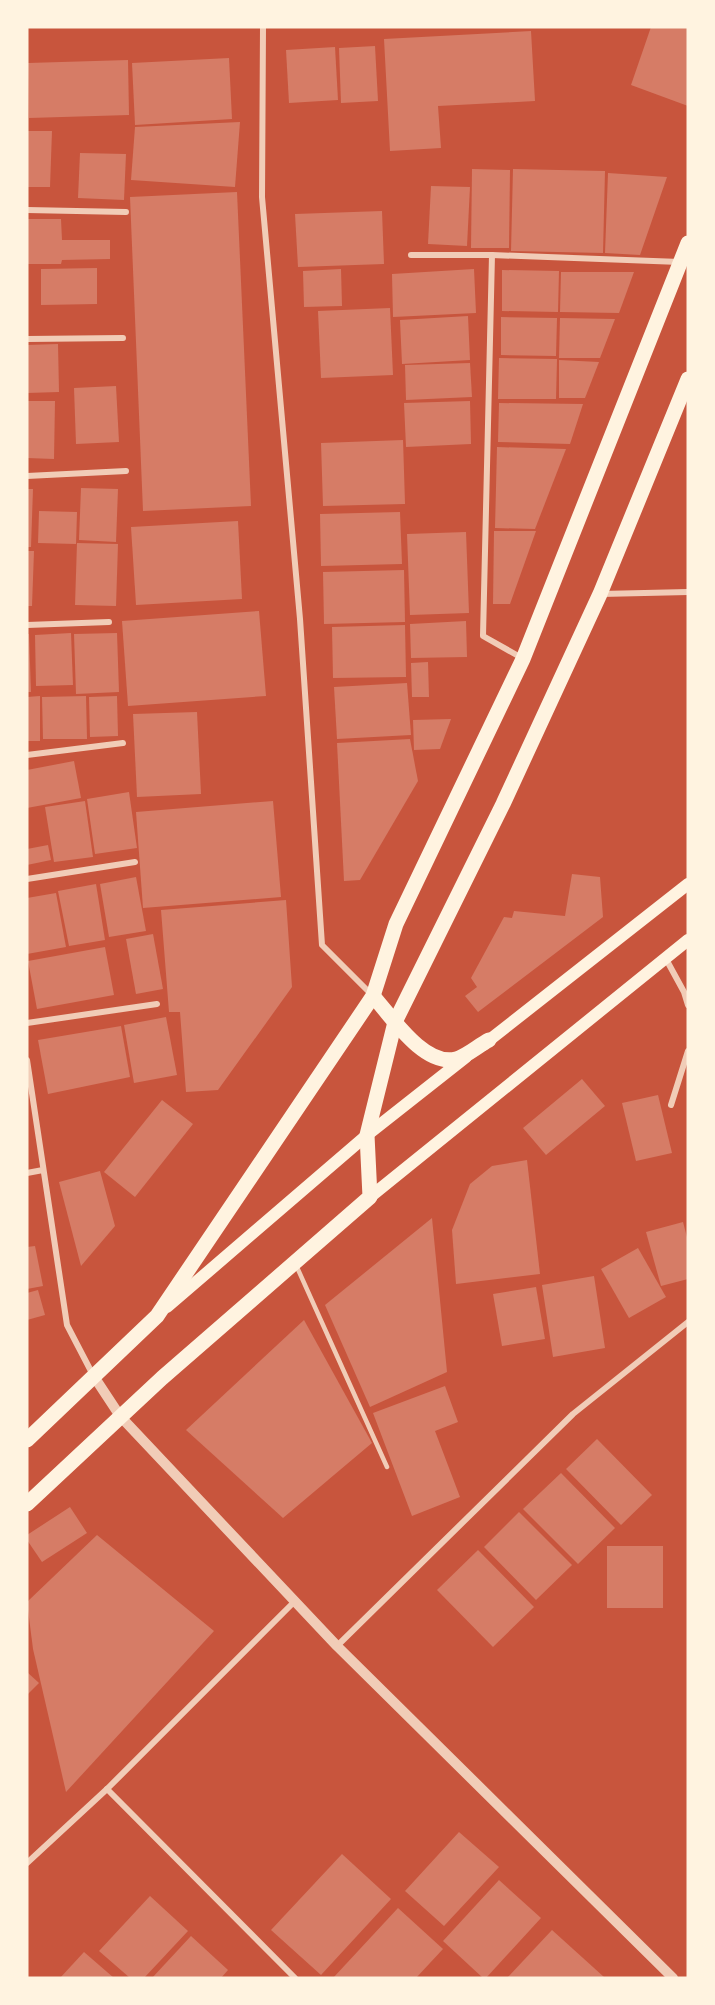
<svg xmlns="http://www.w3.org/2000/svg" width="715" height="2005" viewBox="0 0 715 2005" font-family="Signika,sans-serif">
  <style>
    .building { fill: #d67c66 }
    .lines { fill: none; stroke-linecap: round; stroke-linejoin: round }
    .service { stroke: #f1ccb7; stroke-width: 4.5 }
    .minor { stroke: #f1ccb7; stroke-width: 6 }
    .tertiary { stroke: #f1ccb7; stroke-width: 10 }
    .secondary { stroke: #fff3e0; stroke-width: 12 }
    .primary { stroke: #fff3e0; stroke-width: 15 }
  </style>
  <rect width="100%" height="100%" fill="#c8553d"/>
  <g class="building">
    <polygon points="651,27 688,27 688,106 631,85"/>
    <polygon points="531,31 535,101 438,106 441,148 390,151 384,39"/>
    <polygon points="375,46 378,101 341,103 339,48"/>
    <polygon points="335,47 338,100 289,103 286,50"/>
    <polygon points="229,58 232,119 135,125 132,63"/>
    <polygon points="128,60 129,115 29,118 28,63"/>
    <polygon points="240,122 235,187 131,180 135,127"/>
    <polygon points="27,131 52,131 50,187 27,187"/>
    <polygon points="80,153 126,154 124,200 78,198"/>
    <polygon points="472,169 510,170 509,248 471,248"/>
    <polygon points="513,169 605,171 603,253 511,251"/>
    <polygon points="608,173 667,177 640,255 605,253"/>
    <polygon points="431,186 470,187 467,246 428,244"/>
    <polygon points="237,192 251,506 143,511 130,197"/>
    <polygon points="382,211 384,264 298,267 295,214"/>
    <polygon points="27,219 61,219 62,240 110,240 110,259 62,260 61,264 27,264"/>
    <polygon points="97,268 97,304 41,305 41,269"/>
    <polygon points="341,269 342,306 304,307 303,271"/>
    <polygon points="474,269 476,313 393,317 392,274"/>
    <polygon points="502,270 559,271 558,312 502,311"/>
    <polygon points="561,272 634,272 619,313 560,312"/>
    <polygon points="390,308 393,375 321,378 318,311"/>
    <polygon points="468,316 470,360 402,364 400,320"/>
    <polygon points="501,317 557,318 556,356 501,355"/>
    <polygon points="560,318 615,319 600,358 559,358"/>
    <polygon points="58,344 59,392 27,393 27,345"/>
    <polygon points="499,358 557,359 556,399 498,399"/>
    <polygon points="559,360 599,362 585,398 559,398"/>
    <polygon points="470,363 472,397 406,400 405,365"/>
    <polygon points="116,386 119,442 76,444 74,388"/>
    <polygon points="27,401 55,401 54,459 27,458"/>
    <polygon points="470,401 471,444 406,447 404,403"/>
    <polygon points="499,403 583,404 570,444 498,442"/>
    <polygon points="403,440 405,504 323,506 321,443"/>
    <polygon points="497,447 566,449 535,529 495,528"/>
    <polygon points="81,488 118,489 116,542 79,540"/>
    <polygon points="27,489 33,489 31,547 27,547"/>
    <polygon points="39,511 77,512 76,544 38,543"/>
    <polygon points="400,512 402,564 321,566 320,514"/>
    <polygon points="238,521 242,599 136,605 131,527"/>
    <polygon points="494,531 536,531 510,604 493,604"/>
    <polygon points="466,532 469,613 410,615 407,534"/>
    <polygon points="77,543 118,544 116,606 75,605"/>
    <polygon points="27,551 34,551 32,606 27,606"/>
    <polygon points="404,570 405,622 324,624 323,572"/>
    <polygon points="259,611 266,696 128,706 122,621"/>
    <polygon points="466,621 467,657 411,658 410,624"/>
    <polygon points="405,625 406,677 333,678 332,627"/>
    <polygon points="71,633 73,685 36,686 35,635"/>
    <polygon points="117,633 119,692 76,694 74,634"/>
    <polygon points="27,634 29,634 31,692 27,692"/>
    <polygon points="428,662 429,697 412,697 411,663"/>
    <polygon points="407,683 411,735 337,739 334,687"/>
    <polygon points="40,696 40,741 27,741 27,697"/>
    <polygon points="86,696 87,739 43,739 42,697"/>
    <polygon points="117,696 118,736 90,737 89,697"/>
    <polygon points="197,712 201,794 137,797 133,714"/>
    <polygon points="451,719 440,749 414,750 413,720"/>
    <polygon points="410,739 418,781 360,880 344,881 337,743"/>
    <polygon points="74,761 81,798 27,808 27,770"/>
    <polygon points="129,792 137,848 95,854 87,799"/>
    <polygon points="85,801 93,857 54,862 45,807"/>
    <polygon points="273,801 281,897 143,908 136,812"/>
    <polygon points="48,845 51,860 27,865 27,849"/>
    <polygon points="572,874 600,877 603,917 478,1012 465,996 477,987 471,978 504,917 512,918 514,911 565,916"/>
    <polygon points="136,877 146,931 109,937 100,884"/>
    <polygon points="96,884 105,940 69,946 58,891"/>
    <polygon points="56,893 66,947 27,954 27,898"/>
    <polygon points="286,900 292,987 218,1090 186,1092 180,1012 169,1012 161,910"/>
    <polygon points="153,934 163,989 136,994 126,939"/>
    <polygon points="105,947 114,995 37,1009 28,961"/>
    <polygon points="166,1017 177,1075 134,1083 124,1025"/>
    <polygon points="121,1026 130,1077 48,1094 38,1040"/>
    <polygon points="582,1079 605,1106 546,1155 523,1128"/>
    <polygon points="658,1095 672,1153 636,1161 622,1103"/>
    <polygon points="162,1100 193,1124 135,1197 104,1172"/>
    <polygon points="527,1160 540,1274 456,1284 452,1230 470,1184 492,1166"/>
    <polygon points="100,1171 115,1226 81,1266 59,1182"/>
    <polygon points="432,1218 447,1372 370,1407 325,1305"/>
    <polygon points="683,1222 688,1241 688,1279 661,1286 646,1232"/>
    <polygon points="35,1246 43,1286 27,1289 27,1247"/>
    <polygon points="638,1248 666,1297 629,1318 601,1269"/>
    <polygon points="594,1276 605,1348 553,1357 542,1285"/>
    <polygon points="536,1287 545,1339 502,1346 493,1294"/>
    <polygon points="38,1290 45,1315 27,1320 27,1293"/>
    <polygon points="304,1320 372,1443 283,1518 186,1430"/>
    <polygon points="445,1386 458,1422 435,1431 460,1497 412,1516 373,1413"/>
    <polygon points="597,1439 652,1495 621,1525 566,1469"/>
    <polygon points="561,1473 615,1528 578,1564 523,1509"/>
    <polygon points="70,1507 87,1533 42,1562 27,1540 27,1535"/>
    <polygon points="519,1512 572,1565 536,1600 484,1547"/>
    <polygon points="97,1535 214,1631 66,1792 33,1649 27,1602"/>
    <rect x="607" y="1546" width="56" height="62"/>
    <polygon points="478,1550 534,1607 493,1647 437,1590"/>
    <polygon points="27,1672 39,1683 27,1695"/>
    <polygon points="459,1832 499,1867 444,1926 405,1891"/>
    <polygon points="342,1854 391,1899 321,1975 271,1930"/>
    <polygon points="499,1880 541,1918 486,1978 483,1978 443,1941"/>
    <polygon points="150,1896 188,1931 144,1978 130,1978 99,1951"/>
    <polygon points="398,1908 443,1949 416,1978 333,1978"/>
    <polygon points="552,1930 604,1977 602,1978 507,1978"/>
    <polygon points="191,1936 228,1970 221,1978 152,1978"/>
    <polygon points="84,1952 114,1978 60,1978"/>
  </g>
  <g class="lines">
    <polyline class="service" points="296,1265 387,1467"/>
    <g class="minor">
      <polyline points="263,27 262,197 300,619 322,945 373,996"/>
      <polyline points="27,210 126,212"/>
      <polyline points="411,255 492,255 680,262"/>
      <polyline points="492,255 483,636 522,658"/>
      <polyline points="27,339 123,338"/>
      <polyline points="27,476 126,471"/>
      <polyline points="601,594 688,592"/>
      <polyline points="27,625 109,622"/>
      <polyline points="27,755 123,743"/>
      <polyline points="27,879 135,862"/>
      <polyline points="666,959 684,992 688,1005"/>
      <polyline points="27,1023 157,1004"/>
      <polyline points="27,1060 67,1325 93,1375"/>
      <polyline points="671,1105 688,1051"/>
      <polyline points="27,1173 43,1170"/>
      <polyline points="337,1646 573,1414 688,1322"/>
      <polyline points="107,1789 295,1978"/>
      <polyline points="27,1863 107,1789 295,1601"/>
    </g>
    <polyline class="tertiary" points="93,1375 120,1416 337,1646 673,1978"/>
    <g class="secondary">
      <polyline points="483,1045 688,884"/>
      <polyline points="370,1197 688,940"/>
      <polyline points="167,1307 367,1135 466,1057"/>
    </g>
    <g class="primary">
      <path d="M373 996C391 1016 424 1067 456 1059 467 1056 479 1045 489 1040"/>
      <polyline points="27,1440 157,1316 373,996 396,924 523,659 688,243"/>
      <polyline points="27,1504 162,1378 370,1197 367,1135 395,1022 503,804 600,594 688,379"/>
    </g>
  </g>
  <rect width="715" height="2005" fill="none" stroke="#fff3e0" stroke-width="57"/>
</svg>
